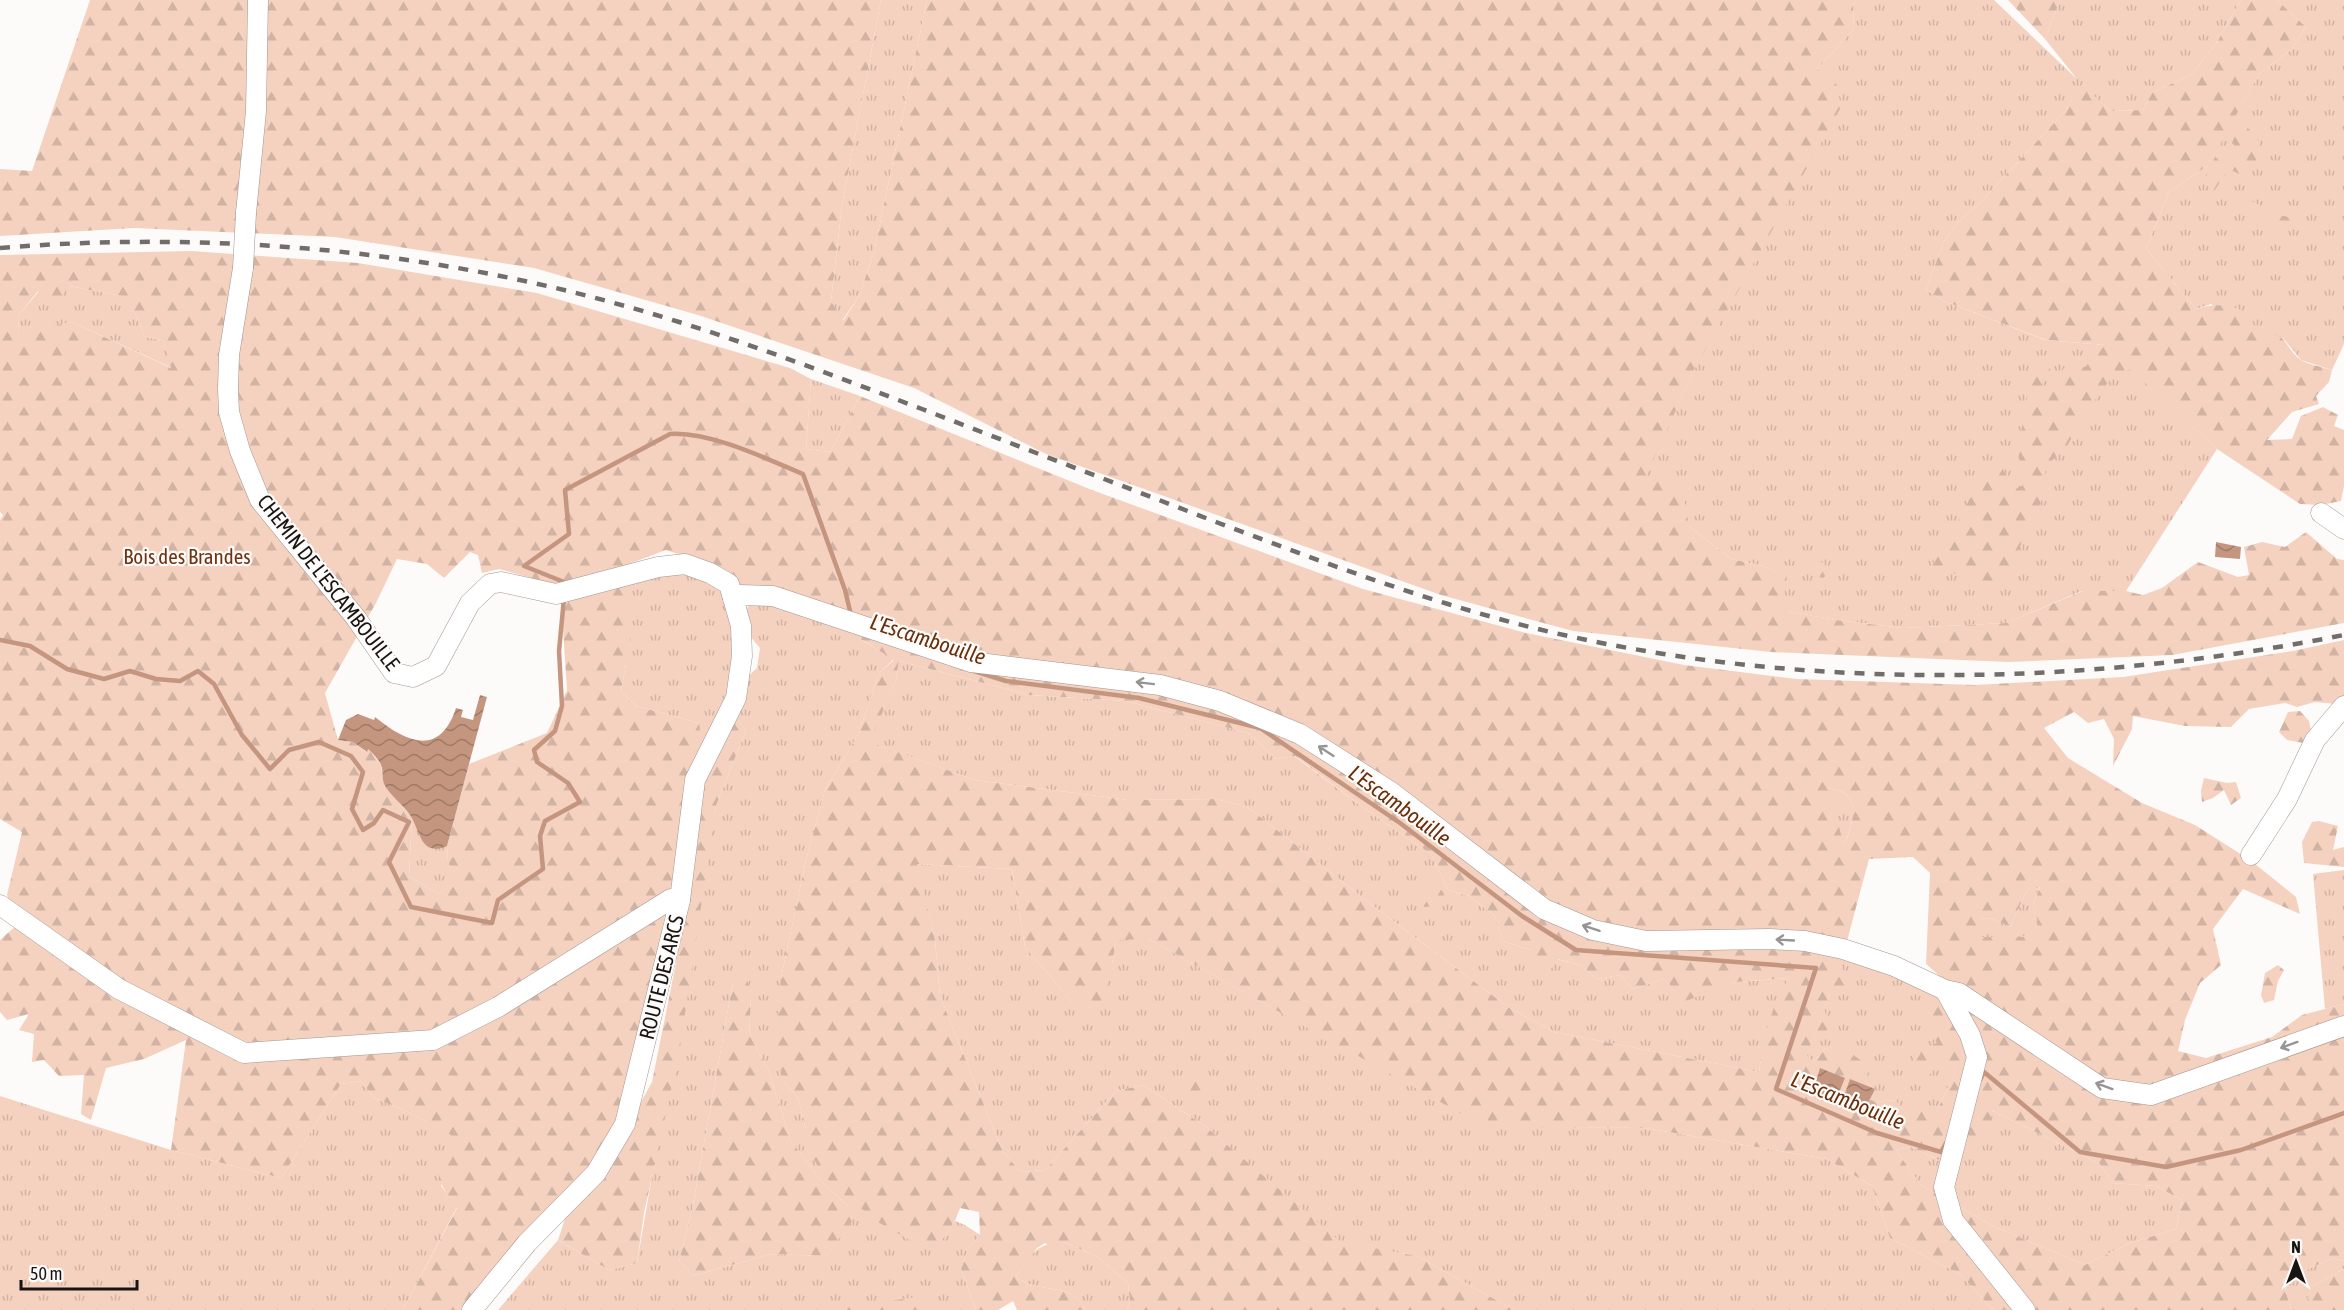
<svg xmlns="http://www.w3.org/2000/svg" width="2344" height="1310" viewBox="0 0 2344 1310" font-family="'Asap Condensed',sans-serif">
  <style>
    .grass { fill: url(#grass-tufts); fill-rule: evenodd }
    .forest { fill: url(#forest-firs); fill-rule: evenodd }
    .water { fill: url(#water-waves) }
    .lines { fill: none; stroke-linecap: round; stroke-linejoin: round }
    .stream { stroke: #c5967f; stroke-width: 4.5 }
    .minor-casing { stroke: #a29691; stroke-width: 21 }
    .minor { stroke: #fff; stroke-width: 20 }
    .rail { stroke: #706d6b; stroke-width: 4.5; stroke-dasharray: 10 10; stroke-linecap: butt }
    .minor-bridge-casing { stroke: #a29691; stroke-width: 21; stroke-linecap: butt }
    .minor-bridge { stroke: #fff; stroke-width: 20 }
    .oneway { stroke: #979594 }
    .labels { text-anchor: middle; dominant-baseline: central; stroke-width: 4.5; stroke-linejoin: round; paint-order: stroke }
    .park-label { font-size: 21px; fill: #6f3311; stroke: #fdfbfa }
    .street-label { font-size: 21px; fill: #181412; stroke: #fdfbfa }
    .water-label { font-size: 22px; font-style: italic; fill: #692e0a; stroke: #fdfbfa }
  </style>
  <defs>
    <pattern id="grass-tufts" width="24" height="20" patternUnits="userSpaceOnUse" patternTransform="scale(1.5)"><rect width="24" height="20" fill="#f5d1bf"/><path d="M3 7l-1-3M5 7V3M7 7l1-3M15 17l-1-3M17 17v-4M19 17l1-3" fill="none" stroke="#d1b3a3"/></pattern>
    <pattern id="forest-firs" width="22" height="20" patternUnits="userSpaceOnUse" patternTransform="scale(1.5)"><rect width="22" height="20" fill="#f5d1bf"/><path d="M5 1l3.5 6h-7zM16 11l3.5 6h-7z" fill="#d1b3a3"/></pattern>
    <pattern id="water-waves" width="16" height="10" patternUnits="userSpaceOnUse" patternTransform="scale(1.5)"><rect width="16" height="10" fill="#c5967f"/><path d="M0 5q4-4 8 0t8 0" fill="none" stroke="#9f7967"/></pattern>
  </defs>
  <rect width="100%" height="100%" fill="#fdfbfa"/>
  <g class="grass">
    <polygon points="881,0 927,0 874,252 859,296 842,321 831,301 842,205"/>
    <polygon points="1853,0 1994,0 2077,79 2045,39 2060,0 2241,0 2217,42 2192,74 2152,93 2143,110 2110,111 2082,85 2067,109 1978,205 1958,222 1944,241 1926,290 1944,301 2045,340 2105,345 2217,449 2126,591 2082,591 2006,623 1904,628 1836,620 1781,610 1786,576 1763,566 1731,559 1689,526 1645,476 1695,368 1817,69 1854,29"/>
    <polygon points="2277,0 2344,0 2344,344 2332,370 2301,360 2283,338 2255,337 2211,304 2196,309 2146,249 2169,192 2207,166 2259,74 2291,50 2306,27"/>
    <polygon points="69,286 123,296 135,313 145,337 163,340 172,368 72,322 19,334 18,316 39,291"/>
    <polygon points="811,379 860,396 830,452 806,449"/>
    <polygon points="662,571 698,573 717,584 728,604 737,645 729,687 717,721 699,758 699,723 636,706 621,691 626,664 621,585"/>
    <path d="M753 599 815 613 894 659 879 673 859 733 825 790 806 860 781 978 784 1082 798 1098 806 1130 941 1241 955 1221 965 1225 980 1235 968 1249 961 1269 976 1310H498L558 1240 609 1270 637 1263 716 806 746 730 736 717 745 679 757 668 760 648C745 631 737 620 753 599ZM733 982 751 998 749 1034 768 1069 791 1141 822 1182 849 1207 852 1220 826 1256 771 1254 693 1276 679 1261 692 1210Z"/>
    <path d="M899 661 1029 695 1126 701 1248 733 1276 759 1294 756 1365 809 1431 854 1448 890 1469 896 1495 916 1503 941 1531 950 1545 977 1557 959 1580 965 1597 979 1620 975 1633 989 1664 979 1686 1000 1736 982 1789 978C1772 1009 1764 1038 1759 1072L1554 1032 1508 1007 1368 902 1249 808 1217 799 1128 800 975 780 869 742 896 680Z"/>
    <path d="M1828 788C1833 789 1839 790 1843 792 1862 804 1849 831 1844 847Z"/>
    <polygon points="412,817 447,846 448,862 457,882 438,894 409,876"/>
    <polygon points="916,864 1012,869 1025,947 1072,1002 1112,965 1116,939 1149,939 1485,1126 1645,1128 1827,1159 1872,1186 1890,1238 1960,1274 1993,1310 1514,1310 1417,1256 1341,1243 1205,1126 1143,1085 1116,1091 1045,1170 1021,1172 1003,1152 940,996 935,940"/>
    <polygon points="2344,870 2344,1004 2325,1009 2313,874"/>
    <polygon points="2040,886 2033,905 2042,932 2021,937 1979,938 1979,919 1991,918 2010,927 2027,890"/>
    <polygon points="1831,954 1935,991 1937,1043 1926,1077 1946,1057 1955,1072 1936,1113 1907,1114 1895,1100 1876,1102 1865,1097 1826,1048 1813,1062 1806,1055 1830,993"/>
    <polygon points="361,1081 374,1098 408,1112 452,1135 441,1186 457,1207 403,1310 0,1310 0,1096 171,1150 281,1178 341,1084"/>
    <polygon points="1993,1111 2100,1164 2112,1183 2156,1186 2182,1200 2176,1229 2130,1243 2085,1265 1993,1226 1920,1184 1896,1150 1911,1147 1939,1160 1947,1149"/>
    <path d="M1064 1242 1096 1256 1128 1283 1130 1302 1127 1310H1086C1070 1280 1039 1295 1016 1277 1033 1254 1033 1244 1064 1242Z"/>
    <polygon points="2333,1258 2344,1261 2344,1269 2314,1285 2315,1310 2291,1310 2283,1280"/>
  </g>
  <g class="forest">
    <polygon points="90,0 881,0 842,205 831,301 843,321 859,296 874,252 927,0 1853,0 1854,29 1817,69 1837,85 1841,107 1695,368 1646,476 1682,487 1689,526 1731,559 1763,566 1787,576 1782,610 1836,620 1904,628 2006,623 2083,591 2126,591 2143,595 2162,588 2198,562 2238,577 2249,575 2244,547 2262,542 2285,547 2306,532 2337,559 2344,560 2344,623 2172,655 2008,662 1771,652 1573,631 1441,595 1046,454 914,388 698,315 534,268 335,237 134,228 0,236 0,169 32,171"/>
    <polygon points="2008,0 2060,0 2045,39"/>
    <path d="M2241 0H2277L2306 27 2291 50 2259 74 2235 117C2252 132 2265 139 2260 163L2246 168 2239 174 2229 169 2214 191 2205 184 2207 166 2169 192 2146 249 2196 309C2214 303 2243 302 2253 323 2255 326 2255 333 2256 337 2289 328 2281 345 2301 360 2309 365 2323 367 2332 370L2329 382 2316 396 2319 404 2292 412 2267 440 2292 439 2301 416 2323 407 2338 415 2334 426 2344 430V486L2341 501 2321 505 2300 504 2217 449 2130 369 2112 377 2084 415 2066 448 2045 467 2047 489 2001 587 1933 567 1935 550 1946 542 1980 481 2003 469 2012 491 2027 483 2018 453 2025 407 2031 380 2046 363 2051 371 2040 386 2039 397 2061 377 2063 369 2071 365 2085 367 2105 345 2046 340 1944 301 1926 290 1944 241 1958 222 1978 205 2067 109 2082 84 2110 111 2143 110 2152 93 2192 74 2217 42ZM2231 125 2236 131 2232 143 2238 150 2222 164 2214 155Z"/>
    <path d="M2248 200C2258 203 2262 207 2270 212 2278 217 2286 214 2297 221L2296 229 2276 227 2269 217 2254 214 2247 204Z"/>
    <path d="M192 251 358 263 537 293 790 368 811 379 806 449 830 452 860 396 1092 490 1363 589 1526 633 1684 665 1797 679 1975 685 2123 677 2293 651 2344 640V698L2336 704 2315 702 2297 707 2285 703 2249 709 2231 727 2185 726 2133 716 2132 729 2113 766 2114 739 2104 719 2088 723 2074 712 2044 728 2068 758 2142 803 2195 825 2250 860 2296 897 2300 914 2243 889 2213 929 2221 965 2200 983 2185 1020 2178 1051 2206 1058 2272 1037 2302 1015 2344 1004V1261L2333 1258 2283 1280 2291 1310H1993L1960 1274 1890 1238 1872 1186 1827 1159 1645 1128 1485 1127 1149 939 1116 940 1112 965 1100 1008 1072 1002 1025 947 1012 869 917 864 935 940 940 996 1003 1152 1021 1172 1045 1170 1116 1091 1143 1085 1205 1126 1341 1242 1417 1256 1514 1310H1127L1130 1302 1128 1283 1096 1256 1064 1242 1058 1252 1045 1243 1037 1248 1016 1277C1039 1295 1070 1280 1086 1310H1017L1013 1301 998 1310H976L961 1269 968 1249 980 1235 979 1212 960 1208 955 1221 941 1241H911L878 1222 833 1186 800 1141 806 1130 798 1098 784 1082 775 1046 781 978 806 860 825 790 859 733 879 673 894 660 864 641 819 620 740 588 712 565 666 550 626 565 621 585 633 626 621 691 636 706 699 723 702 744 615 1149 652 1082 675 968 703 786 736 717 746 730 716 806 679 1054 644 1213 637 1263 609 1270 558 1240 574 1192 465 1310H403L457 1208C430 1172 438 1173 451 1135L408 1112 374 1098 361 1081 341 1084 281 1178 171 1150 186 1040 144 1059 106 1068 91 1120 81 1114 84 1075 59 1076 44 1060 32 1062 34 1034 19 1030 29 1014 7 1020 0 1012V940L18 924 7 895 22 832 0 819V520L3 515 0 512V255ZM69 286 122 296 135 313 145 337 163 340 171 368 72 322 19 333 18 316 38 291 56 303ZM470 552 478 555 482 573 499 569 553 584 561 599 567 690 547 733 469 764 447 846 448 862 456 882 438 894 409 876 412 817 384 785 381 765 368 748 366 752 353 742 338 740 325 693 376 603 397 559 427 564 444 578ZM899 661 1029 695 1126 701 1248 733 1276 759 1295 756 1365 809 1431 854 1448 890 1469 896 1495 916 1503 941 1531 950 1527 963 1545 977 1558 959 1580 965 1597 979 1620 975 1633 989 1664 979 1686 1001 1736 982 1789 978 1776 1001 1764 1037 1759 1072 1554 1032 1508 1007 1368 902 1249 808 1217 799 1128 800 975 780 870 742 896 680ZM1829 788C1833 789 1839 790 1843 792 1861 803 1850 831 1844 846ZM1913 857 1930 873 1926 964 1943 979 1919 1015 1937 1043 1915 1053 1910 1078H1926L1946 1058 1955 1072 1936 1113 1922 1102 1907 1114 1895 1100 1876 1102 1865 1097 1870 1067 1841 1046 1826 1048 1813 1062 1807 1055 1815 1032 1832 1030 1824 1009 1830 993 1849 988 1841 963 1813 938 1847 941 1869 859ZM2040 887 2033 905 2041 932 2021 937H1979V919L1991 918 2010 927 2027 890ZM1993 1111 2100 1164 2112 1183 2156 1186 2182 1200 2176 1229 2130 1243 2085 1265 1993 1226 1920 1184 1896 1150 1911 1147 1939 1160 1947 1149 1962 1159 1980 1154Z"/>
    <polygon points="1820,561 1826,566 1828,574 1823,578 1813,575 1810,566"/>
    <polygon points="2300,711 2309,721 2312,736 2303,743 2287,740 2279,732 2288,712"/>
    <polygon points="2204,778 2227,783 2236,782 2241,798 2231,805 2224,790 2213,798 2202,802 2201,791"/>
    <polygon points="2319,821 2338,826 2333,850 2344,847 2344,867 2304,863 2302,842 2312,822"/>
    <polygon points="1436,881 1444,894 1444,905 1424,907 1416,887 1419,882"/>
    <polygon points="2278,965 2284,970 2278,981 2274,1000 2264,1003 2261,995 2265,973"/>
    <polygon points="746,973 751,998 749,1034 768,1069 791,1141 822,1182 849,1207 853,1220 826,1256 771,1254 693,1276 679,1261 692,1210 733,982"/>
    <polygon points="1194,1073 1206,1080 1210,1088 1202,1100 1189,1097 1187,1086"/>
    <polygon points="2344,1269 2344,1310 2315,1310 2314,1304 2307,1298 2314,1285"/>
    <polygon points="916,1297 945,1310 837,1310 838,1309"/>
  </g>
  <g class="water">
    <polygon points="2216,542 2241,547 2240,559 2215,557"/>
    <path d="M480 695 487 697 447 846C420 858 420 829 410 815 403 805 392 797 385 786 382 781 383 774 382 768 380 760 374 755 368 749L367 752 353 742 338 740 346 720 358 714 374 720 375 717C407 743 440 757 456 708L463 710 461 717 473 720Z"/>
    <polygon points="1820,1068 1845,1078 1836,1100 1813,1091"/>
    <polygon points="1850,1079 1875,1089 1864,1111 1842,1102"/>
  </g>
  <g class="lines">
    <g class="stream">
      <path d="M564 587V582L524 566 569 534 565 490 670 434C709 431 767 459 803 474L845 590 851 615"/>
      <polyline points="0,640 30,646 67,669 104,679 130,671 156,679 180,681 198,671 214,684 242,735 270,769 289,750 319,742 351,756 363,772 352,809 363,830 374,823 383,810 409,822 389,862 411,907 492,923 498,900 543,869 540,836 545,821 580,802 568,783 537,762 534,750 555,731 562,706 559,651 564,598"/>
      <polyline points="974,671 1006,681 1139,698 1260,728 1400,823 1522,916 1576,950 1816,968 1776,1089 1877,1133 1941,1152 1946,1143"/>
      <polyline points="1980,1080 1984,1072 2080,1152 2166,1167 2241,1150 2344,1113"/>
    </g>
    <g class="minor-casing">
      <g id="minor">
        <polyline points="246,213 256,111 258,0"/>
        <polyline points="243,268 229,355 228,389 229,412 240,451 260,500 356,618 394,673 413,677 436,666 470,603 490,584 501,582 556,594 658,567 685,564 710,573 729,584 741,626 742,656 736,698 695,780 680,900 625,1124 596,1173 527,1243 472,1310"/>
        <polyline points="2321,513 2344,529"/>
        <polyline points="733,598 740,595 773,596 971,662 1160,685 1220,701 1300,734 1391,792 1544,909 1593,930 1646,941 1769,939 1805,941 1843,949 1894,966 1945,990 1959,993 2102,1088 2151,1095 2344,1026"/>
        <polyline points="2251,855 2287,799 2315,740 2344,706"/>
        <polyline points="0,905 119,989 244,1053 433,1040 498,1007 671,899 680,900"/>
        <polyline points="1945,990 1970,1035 1977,1057 1944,1187 1953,1220 2025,1310"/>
      </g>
    </g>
    <use href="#minor" class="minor"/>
    <path class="rail" d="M0 248C208 231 424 249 625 306 726 334 824 372 922 409 1020 447 1118 484 1216 522 1322 562 1428 602 1538 629 1798 692 2082 687 2344 635"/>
    <g class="minor-bridge-casing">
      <polyline id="minor-bridge" points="243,268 246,213"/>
    </g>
    <use href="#minor-bridge" class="minor-bridge"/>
  </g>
  <defs><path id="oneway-shaft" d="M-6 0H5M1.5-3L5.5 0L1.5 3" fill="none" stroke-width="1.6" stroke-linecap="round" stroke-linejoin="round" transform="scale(1.5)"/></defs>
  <g class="oneway">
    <use href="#oneway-shaft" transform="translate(1145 683) rotate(-173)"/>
    <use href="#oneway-shaft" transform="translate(1326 751) rotate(-147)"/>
    <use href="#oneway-shaft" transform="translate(1591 928) rotate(-162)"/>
    <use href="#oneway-shaft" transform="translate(1785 940) rotate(-177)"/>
    <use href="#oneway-shaft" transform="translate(2289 1045) rotate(160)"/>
    <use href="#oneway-shaft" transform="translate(2104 1086) rotate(-160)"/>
  </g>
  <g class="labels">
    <g class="park-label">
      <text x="187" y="556">Bois des Brandes</text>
    </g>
    <g class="street-label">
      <text transform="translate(329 582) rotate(52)">CHEMIN DE L'ESCAMBOUILLE</text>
      <text transform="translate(661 977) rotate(-76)">ROUTE DES ARCS</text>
    </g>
    <g class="water-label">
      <text transform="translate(928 639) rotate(18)">L'Escambouille</text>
      <text transform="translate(1400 805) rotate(36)">L'Escambouille</text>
      <text transform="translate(1848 1100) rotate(22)">L'Escambouille</text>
    </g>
  </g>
  <g transform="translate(2296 1262)" stroke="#fdfbfa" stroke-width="4.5" paint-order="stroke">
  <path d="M0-4.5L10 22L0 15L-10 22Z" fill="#181412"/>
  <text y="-9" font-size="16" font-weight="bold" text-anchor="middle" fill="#181412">N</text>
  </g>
  <path d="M21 1280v9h116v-9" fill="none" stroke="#181412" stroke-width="3"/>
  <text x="30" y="1280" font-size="18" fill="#181412" stroke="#fdfbfa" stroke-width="4.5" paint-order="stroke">50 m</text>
</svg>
